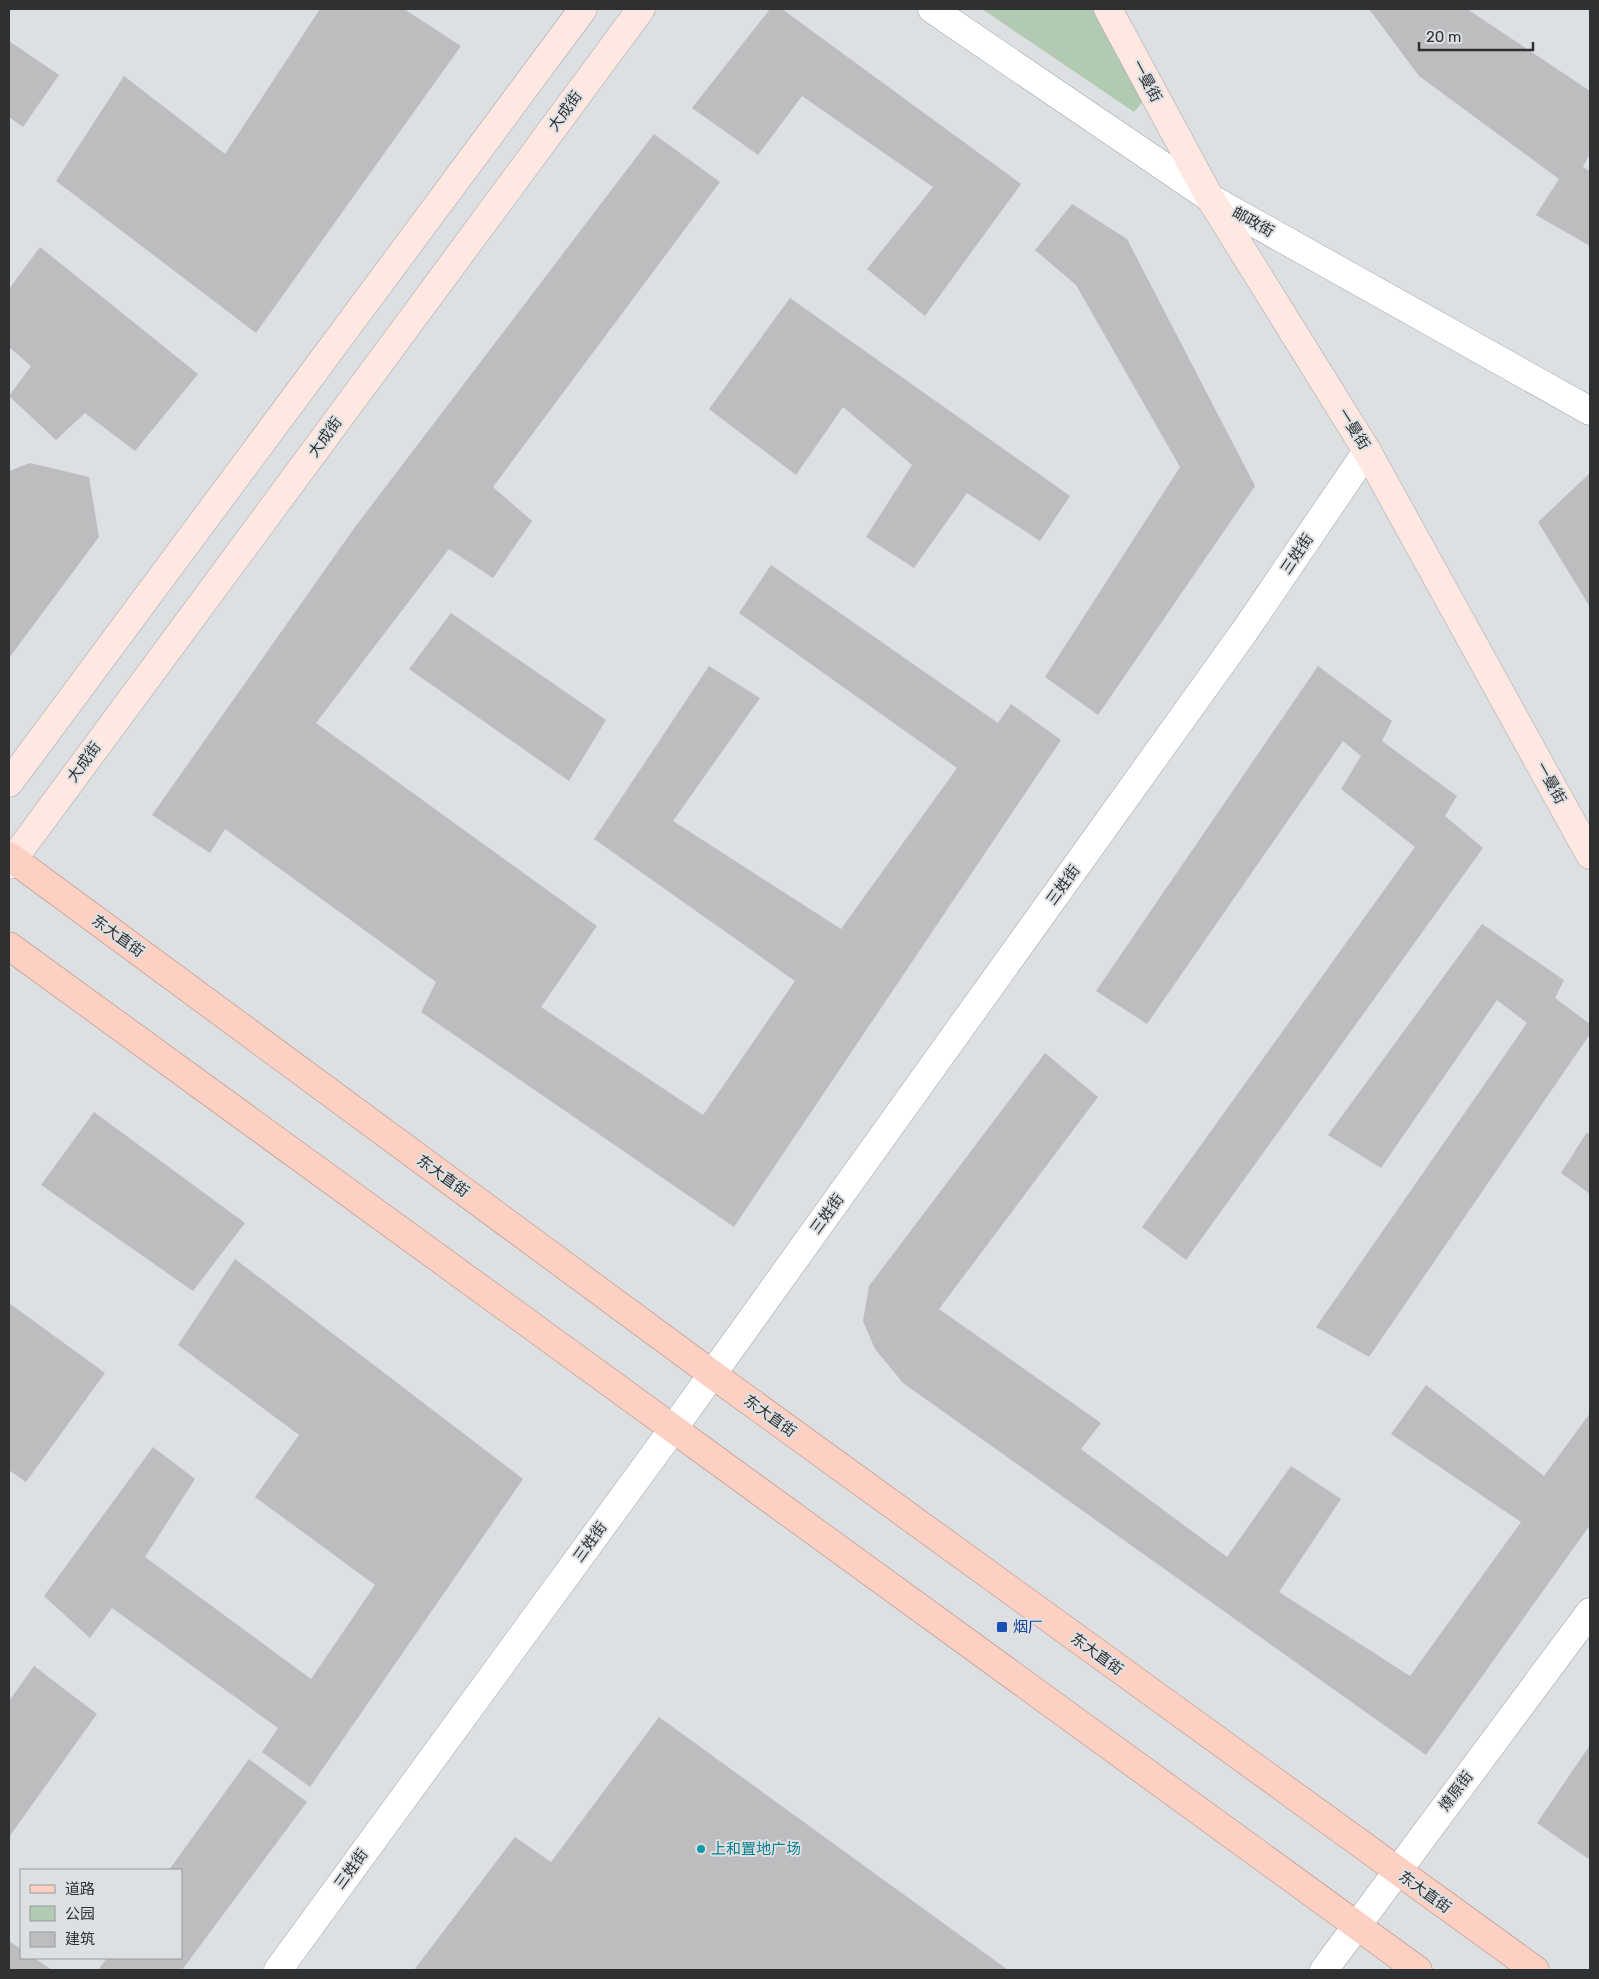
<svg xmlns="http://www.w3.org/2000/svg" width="1599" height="1979" viewBox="0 0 1599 1979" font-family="Rubik,'Noto Sans SC',sans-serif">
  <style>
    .green { fill: #b2cab1 }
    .building { fill: #bdbcbf }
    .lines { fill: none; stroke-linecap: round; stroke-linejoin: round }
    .tertiary-casing { stroke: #a3a5a9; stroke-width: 29 }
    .secondary-casing { stroke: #a3a5a9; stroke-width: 29 }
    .primary-casing { stroke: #b38476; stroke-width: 29 }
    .tertiary { stroke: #fff; stroke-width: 28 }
    .secondary { stroke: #fee8e1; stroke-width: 28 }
    .primary { stroke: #fcd1c3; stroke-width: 28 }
    .transit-dot { fill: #1a4fb4; stroke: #dde0e3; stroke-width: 2 }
    .culture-dot { fill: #0f9aa8; stroke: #dde0e3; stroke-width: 2 }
    .labels { text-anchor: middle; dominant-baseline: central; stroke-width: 4; stroke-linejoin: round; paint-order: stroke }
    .street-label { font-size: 15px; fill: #2f3031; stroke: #dde0e3 }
    .transit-label { font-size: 15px; fill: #164399; stroke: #dde0e3; text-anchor: start }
    .culture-label { font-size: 15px; fill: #0d838f; stroke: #dde0e3; text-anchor: start }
  </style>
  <rect width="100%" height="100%" fill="#dde0e3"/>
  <polygon class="green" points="982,9 1095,9 1147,96 1134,112"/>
  <g class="building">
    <polygon points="320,9 404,9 461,46 256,333 56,181 124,76 225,154"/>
    <polygon points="770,9 782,9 1021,184 925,316 867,269 933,187 802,96 758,155 692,108"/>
    <polygon points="1369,9 1467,9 1590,91 1590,153 1583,167 1590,171 1590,246 1536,215 1559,179 1419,76"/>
    <polygon points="9,41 59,75 23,127 9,117"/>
    <polygon points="654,134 720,182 493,487 532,521 493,578 449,549 316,723 597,926 541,1007 703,1115 795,981 594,839 709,666 760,698 673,821 841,929 957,768 739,613 771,565 998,723 1011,704 1061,740 734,1227 421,1012 436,982 225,829 210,853 152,815 355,527"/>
    <polygon points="1072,204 1127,239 1255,486 1098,715 1045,677 1180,467 1076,285 1035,250"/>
    <polygon points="40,247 198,374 135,451 85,413 56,440 9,396 31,366 9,347 9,289"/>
    <polygon points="790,298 1070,496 1040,541 967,493 914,568 866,537 912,465 843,407 796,475 709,409"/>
    <polygon points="30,463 89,477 99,537 9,658 9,471"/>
    <polygon points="1590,473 1590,607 1538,522"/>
    <polygon points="451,613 606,720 569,781 409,669"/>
    <polygon points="1318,666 1392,721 1382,741 1457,796 1445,816 1483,848 1186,1260 1142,1227 1415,847 1341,789 1361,756 1343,741 1147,1024 1096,991"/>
    <polygon points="1482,924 1564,980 1555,998 1590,1024 1590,1034 1369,1357 1316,1327 1527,1023 1497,1000 1381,1168 1328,1135"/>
    <polygon points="1045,1053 1098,1097 939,1309 1101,1423 1081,1449 1227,1557 1291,1466 1341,1499 1279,1592 1410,1676 1521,1522 1391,1434 1426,1385 1544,1476 1590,1413 1590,1525 1426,1755 903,1383 875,1349 863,1321 869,1286"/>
    <polygon points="94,1112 245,1223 193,1291 41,1185"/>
    <polygon points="1587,1132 1590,1135 1590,1194 1561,1173"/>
    <polygon points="235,1259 523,1479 310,1787 262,1752 278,1728 112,1608 90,1638 44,1596 153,1447 195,1479 145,1557 311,1679 375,1585 255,1497 299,1435 178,1345"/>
    <polygon points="9,1303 105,1373 26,1482 9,1470"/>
    <polygon points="34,1666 97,1714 9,1837 9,1701"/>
    <polygon points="659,1717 1008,1970 414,1970 515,1837 551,1862"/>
    <polygon points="1590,1745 1590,1860 1537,1823"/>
    <polygon points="249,1759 307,1802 182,1970 98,1970 107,1958 181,1958 181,1870 169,1870"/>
    <polygon points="9,1941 21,1949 21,1958 34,1958 52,1970 9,1970"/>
  </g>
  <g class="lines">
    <g class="tertiary-casing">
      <g id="tertiary">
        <polyline points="932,9 1210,198 1590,411"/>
        <polyline points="278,1970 673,1429 1244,632 1367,451"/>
        <polyline points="1324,1970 1590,1612"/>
      </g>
    </g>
    <g class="secondary-casing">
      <g id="secondary">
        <polyline points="1108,9 1210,198 1367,451 1590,855"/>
        <polyline points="9,783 583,9"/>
        <polyline points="9,865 641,9"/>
      </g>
    </g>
    <g class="primary-casing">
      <g id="primary">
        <polyline points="9,856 712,1374 1535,1970"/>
        <polyline points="9,946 1418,1970"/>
      </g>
    </g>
    <use href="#tertiary" class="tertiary"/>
    <use href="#secondary" class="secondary"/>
    <use href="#primary" class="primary"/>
  </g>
  <rect class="transit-dot" x="996" y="1621" width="12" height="12" rx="2.5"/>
  <circle class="culture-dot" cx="701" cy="1849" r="5"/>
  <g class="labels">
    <g class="street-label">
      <text transform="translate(1147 81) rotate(62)">一曼街</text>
      <text transform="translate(565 111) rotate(-54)">大成街</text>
      <text transform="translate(1253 222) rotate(29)">邮政街</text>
      <text transform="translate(1354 429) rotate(58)">一曼街</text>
      <text transform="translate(325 437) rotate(-54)">大成街</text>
      <text transform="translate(1297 554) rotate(-56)">三姓街</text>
      <text transform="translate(84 762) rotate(-54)">大成街</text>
      <text transform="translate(1551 783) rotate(61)">一曼街</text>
      <text transform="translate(1063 885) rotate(-54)">三姓街</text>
      <text transform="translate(118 936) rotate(36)">东大直街</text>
      <text transform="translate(443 1176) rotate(36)">东大直街</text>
      <text transform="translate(827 1214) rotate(-54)">三姓街</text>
      <text transform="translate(770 1416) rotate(36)">东大直街</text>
      <text transform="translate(590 1542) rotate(-54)">三姓街</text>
      <text transform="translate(1097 1654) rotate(36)">东大直街</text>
      <text transform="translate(1456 1791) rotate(-53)">燎原街</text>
      <text transform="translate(351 1869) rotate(-54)">三姓街</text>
      <text transform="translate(1425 1892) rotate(36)">东大直街</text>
    </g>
    <g class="transit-label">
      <text x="1013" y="1627">烟厂</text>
    </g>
    <g class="culture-label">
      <text x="711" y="1849">上和置地广场</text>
    </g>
  </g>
  <rect width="1599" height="1979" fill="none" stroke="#2f3031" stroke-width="20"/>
  <rect x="20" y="1869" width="162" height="90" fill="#dde0e3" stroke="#979a9c"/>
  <rect x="30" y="1885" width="25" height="8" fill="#fcd1c3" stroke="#979a9c"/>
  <text x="65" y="1894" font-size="15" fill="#2f3031">道路</text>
  <rect x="30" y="1906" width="25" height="15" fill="#b2cab1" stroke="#979a9c"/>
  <text x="65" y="1919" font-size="15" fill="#2f3031">公园</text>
  <rect x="30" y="1932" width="25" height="15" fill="#bdbcbf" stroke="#979a9c"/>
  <text x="65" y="1944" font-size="15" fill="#2f3031">建筑</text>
  <path d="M1419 42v8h114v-8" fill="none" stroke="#2f3031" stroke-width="2.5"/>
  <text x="1426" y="42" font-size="15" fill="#2f3031" stroke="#dde0e3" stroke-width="4" paint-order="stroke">20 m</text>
</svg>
